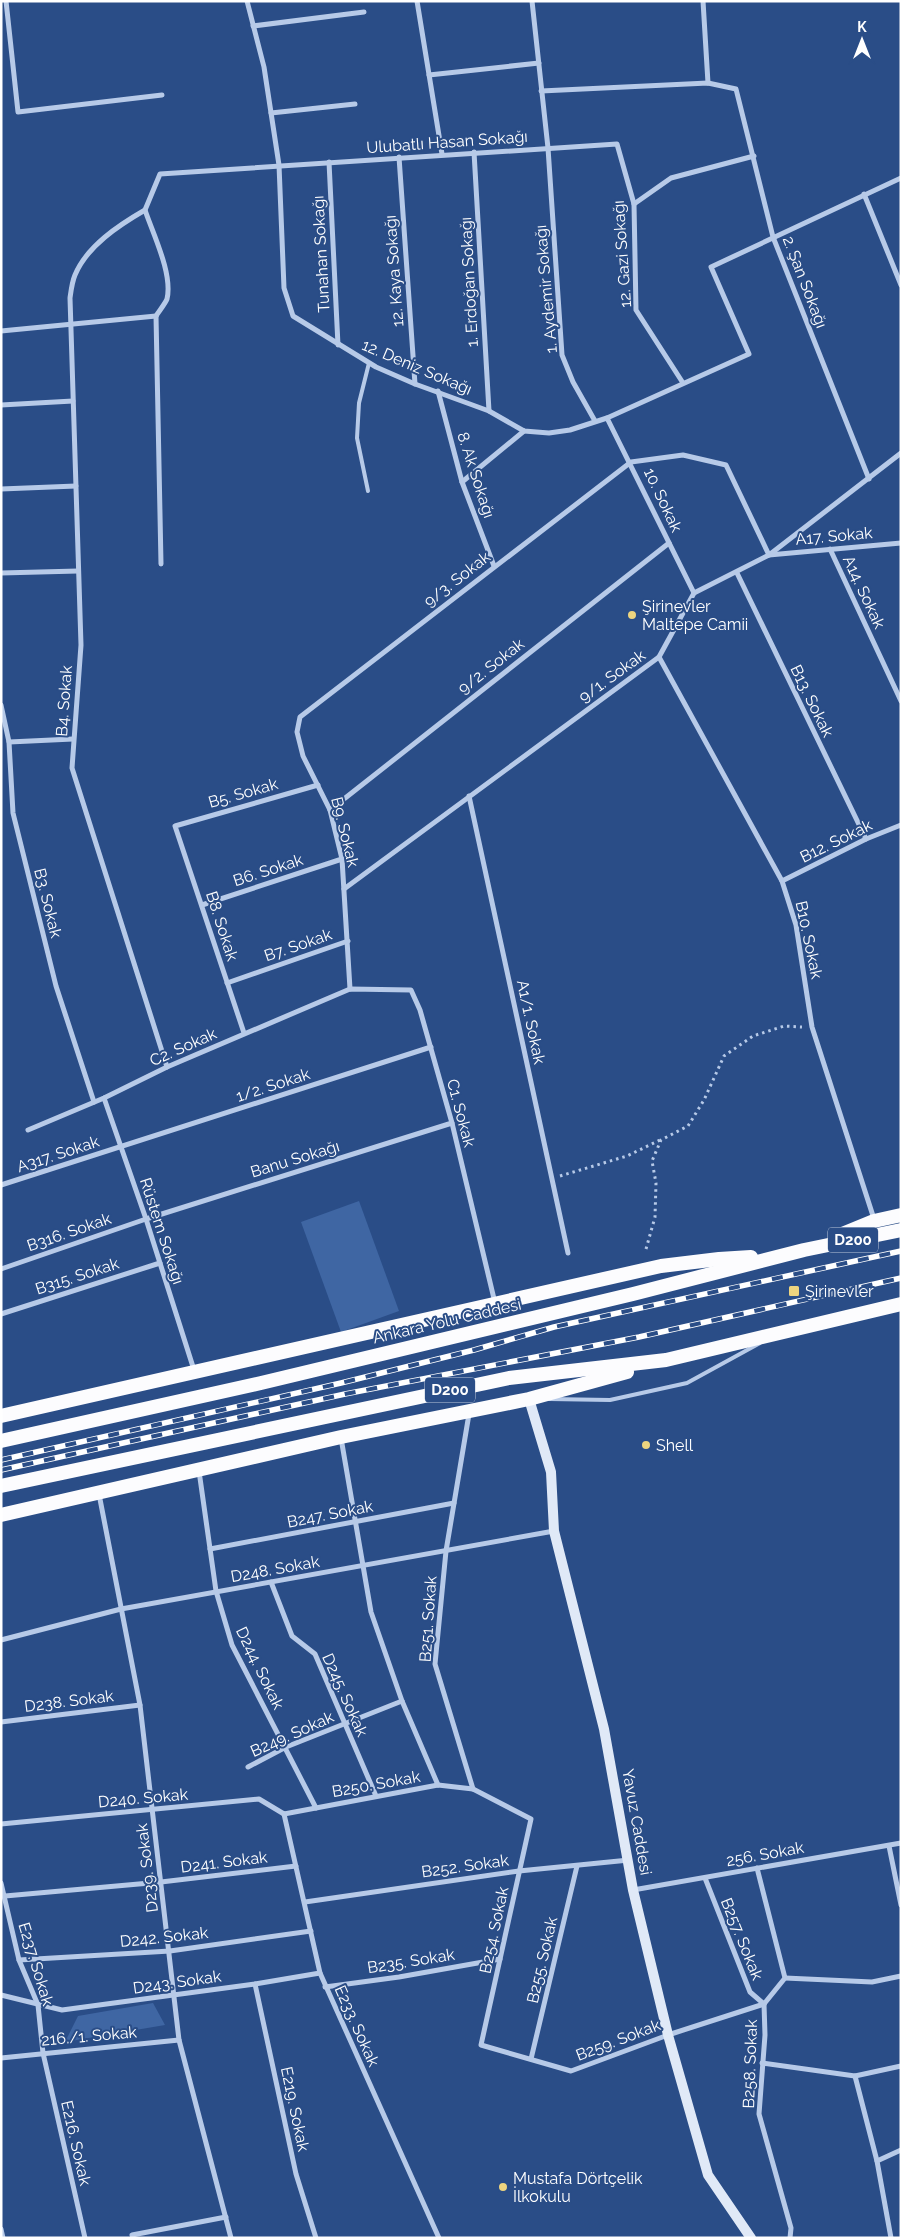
<svg xmlns="http://www.w3.org/2000/svg" width="902" height="2239" viewBox="0 0 902 2239" font-family="Raleway,sans-serif">
  <style>
    .grass { fill: #3f66a3 }
    .lines { fill: none; stroke-linecap: round; stroke-linejoin: round }
    .path { stroke: #b7cae8; stroke-width: 3; stroke-dasharray: 2.5 4; stroke-linecap: butt }
    .service { stroke: #b7cae8; stroke-width: 4 }
    .minor { stroke: #b7cae8; stroke-width: 5 }
    .secondary { stroke: #e0e9f7; stroke-width: 10 }
    .trunk { stroke: #fcfcfe; stroke-width: 14 }
    .rail-casing { stroke: #fff; stroke-width: 5.5 }
    .rail { stroke: #2a4d87; stroke-width: 4; stroke-dasharray: 11; stroke-linecap: butt }
    .poi-dot { fill: #eed57f; stroke: #2a4d87; stroke-width: 2 }
    .labels { text-anchor: middle; dominant-baseline: central; stroke-width: 4; stroke-linejoin: round; paint-order: stroke }
    .shield { fill: #2a4d87; stroke: #bfcadb; stroke-width: 1 }
    .shield-label { font-size: 15px; font-weight: bold; fill: #fff }
    .street-label { font-size: 16px; fill: #fff; stroke: #2a4d87 }
    .poi-label { font-size: 16px; fill: #fff; stroke: #2a4d87; text-anchor: start }
  </style>
  <rect width="100%" height="100%" fill="#2a4d87"/>
  <g class="grass">
    <polygon points="359,1201 399,1311 341,1332 301,1222"/>
    <polygon points="153,2003 165,2025 65,2042 78,2016"/>
  </g>
  <g class="lines">
    <g class="path">
      <polyline points="560,1176 627,1156 660,1140"/>
      <polyline points="646,1249 655,1217 656,1183 652,1161 661,1140 688,1126 704,1100 724,1056 753,1036 784,1026 802,1027"/>
    </g>
    <g class="service">
      <polyline points="368,491 357,438 359,403 369,363"/>
      <polyline points="549,1399 610,1400 687,1383 760,1343"/>
    </g>
    <g class="minor">
      <polyline points="6,1 18,112 162,95"/>
      <polyline points="247,1 264,67 279,165 284,288 293,316 376,367 415,384 489,411 524,431 549,433 570,430 607,418 749,354 711,267 901,178"/>
      <polyline points="417,1 442,154"/>
      <polyline points="532,1 548,148 562,355 573,382 595,421"/>
      <polyline points="703,1 708,83"/>
      <polyline points="253,26 364,12"/>
      <polyline points="429,75 539,63"/>
      <polyline points="541,91 708,83 736,89 773,237 869,479"/>
      <polyline points="271,113 355,104"/>
      <polyline points="474,152 489,411"/>
      <polyline points="399,157 415,384"/>
      <polyline points="329,162 338,345"/>
      <polyline points="864,194 901,285"/>
      <polyline points="634,204 671,178 754,156"/>
      <path d="M145 210C119 225 87 246 75 275 72 282 71 291 70 298L81 645 72 768 167 1067"/>
      <path d="M156 316C159 311 165 304 167 299 173 274 153 234 145 210L160 174 617 144 634 204 636 310 683 383"/>
      <polyline points="156,316 161,564"/>
      <polyline points="1,331 156,316"/>
      <polyline points="438,391 462,482 494,566"/>
      <polyline points="1,405 73,401"/>
      <polyline points="607,418 694,593"/>
      <polyline points="462,482 524,431"/>
      <polyline points="1,489 76,486"/>
      <polyline points="830,549 901,701"/>
      <polyline points="1,573 78,571"/>
      <polyline points="737,573 866,839"/>
      <polyline points="659,657 782,881 796,925 812,1027 874,1219"/>
      <polyline points="1,705 9,742 13,813 56,986 94,1102"/>
      <polyline points="9,742 73,739"/>
      <polyline points="469,796 568,1253"/>
      <polyline points="330,810 669,543"/>
      <polyline points="782,881 866,839 901,825"/>
      <polyline points="344,889 659,657 694,593 769,555 901,453"/>
      <polyline points="202,905 342,859"/>
      <polyline points="227,983 348,941"/>
      <polyline points="350,989 342,859 330,810 303,756 297,732 300,717 631,462 683,455 726,465 769,555 901,543"/>
      <polyline points="244,1033 175,826 318,785"/>
      <polyline points="104,1098 146,1219 194,1370"/>
      <polyline points="28,1130 104,1098 167,1067 350,989 411,990 420,1010 452,1123 495,1303"/>
      <polyline points="1,1185 431,1047"/>
      <polyline points="1,1269 146,1219 452,1123"/>
      <polyline points="1,1314 160,1263"/>
      <polyline points="469,1414 446,1551 435,1664 473,1789 531,1819 481,2045 571,2071 668,2035 764,2004"/>
      <polyline points="341,1438 371,1612 402,1701 438,1785"/>
      <polyline points="199,1471 216,1591 232,1645 316,1808"/>
      <polyline points="99,1494 140,1705 179,2040 231,2238"/>
      <polyline points="210,1549 454,1503"/>
      <polyline points="271,1582 292,1636 315,1654 376,1796"/>
      <polyline points="1,1640 121,1609 554,1531"/>
      <polyline points="1,1722 140,1705"/>
      <polyline points="248,1767 286,1747 402,1701"/>
      <polyline points="284,1814 320,1973 439,2238"/>
      <polyline points="284,1814 438,1785 473,1789"/>
      <polyline points="1,1824 259,1799 284,1814"/>
      <polyline points="889,1846 901,1905"/>
      <polyline points="757,1868 785,1978 764,2004 765,2035 759,2114 791,2228 790,2238"/>
      <polyline points="705,1878 750,1992 764,2004"/>
      <polyline points="1,1883 19,1960 38,2005 43,2053 85,2238"/>
      <polyline points="633,1890 901,1843"/>
      <polyline points="5,1896 161,1882 296,1866"/>
      <polyline points="305,1902 519,1871 629,1860"/>
      <polyline points="19,1960 170,1951 311,1931"/>
      <polyline points="785,1978 872,1982 901,1976"/>
      <polyline points="255,1984 296,2174 316,2238"/>
      <polyline points="325,1987 399,1977 500,1959"/>
      <polyline points="1,1995 62,2010 255,1984 320,1973"/>
      <polyline points="1,2058 179,2040"/>
      <polyline points="531,2059 577,1866"/>
      <polyline points="762,2063 855,2076 901,2066"/>
      <polyline points="855,2076 877,2161 891,2238"/>
      <polyline points="877,2161 901,2150"/>
      <polyline points="1,2229 3,2238"/>
      <polyline points="133,2238 132,2235 226,2217"/>
    </g>
    <polyline class="secondary" points="529,1399 551,1472 554,1531 604,1729 633,1890 668,2035 708,2175 751,2238"/>
    <g class="trunk">
      <polyline points="835,1237 874,1221 901,1215"/>
      <polyline points="1,1416 661,1266 719,1259 751,1257"/>
      <polyline points="1,1441 261,1383 633,1294 804,1250 901,1230"/>
      <polyline points="1,1486 509,1378 666,1360 901,1304"/>
      <polyline points="1,1515 341,1437 529,1399 627,1372"/>
    </g>
    <g class="rail-casing">
      <g id="rail">
        <polyline points="1,1460 341,1383 474,1350 554,1327 901,1251"/>
        <polyline points="1,1470 345,1394 639,1337 901,1278"/>
      </g>
    </g>
    <use href="#rail" class="rail"/>
  </g>
  <g class="poi-dot">
    <circle cx="632" cy="615" r="5"/>
    <rect x="788" y="1285" width="12" height="12" rx="2.5"/>
    <circle cx="646" cy="1445" r="5"/>
    <circle cx="503" cy="2187" r="5"/>
  </g>
  <g class="labels">
    <g class="shield">
      <rect x="828" y="1227.5" width="50" height="25" rx="4"/>
      <rect x="425" y="1377.5" width="50" height="25" rx="4"/>
    </g>
    <g class="shield-label">
      <text x="853" y="1240">D200</text>
      <text x="450" y="1390">D200</text>
    </g>
    <g class="street-label">
      <text transform="translate(447 142) rotate(-4)">Ulubatlı Hasan Sokağı</text>
      <text transform="translate(321 254) rotate(-93)">Tunahan Sokağı</text>
      <text transform="translate(622 254) rotate(-94)">12. Gazi Sokağı</text>
      <text transform="translate(394 271) rotate(-94)">12. Kaya Sokağı</text>
      <text transform="translate(469 282) rotate(-93)">1. Erdoğan Sokağı</text>
      <text transform="translate(805 282) rotate(69)">2. Şan Sokağı</text>
      <text transform="translate(546 289) rotate(-95)">1. Aydemir Sokağı</text>
      <text transform="translate(417 367) rotate(23)">12. Deniz Sokağı</text>
      <text transform="translate(476 475) rotate(72)">8. Ak Sokağı</text>
      <text transform="translate(663 500) rotate(65)">10. Sokak</text>
      <text transform="translate(834 536) rotate(-5)">A17. Sokak</text>
      <text transform="translate(457 579) rotate(-38)">9/3. Sokak</text>
      <text transform="translate(864 592) rotate(65)">A14. Sokak</text>
      <text transform="translate(491 666) rotate(-38)">9/2. Sokak</text>
      <text transform="translate(612 676) rotate(-36)">9/1. Sokak</text>
      <text transform="translate(64 701) rotate(-86)">B4. Sokak</text>
      <text transform="translate(812 701) rotate(64)">B13. Sokak</text>
      <text transform="translate(243 793) rotate(-16)">B5. Sokak</text>
      <text transform="translate(345 832) rotate(76)">B9. Sokak</text>
      <text transform="translate(836 841) rotate(-26)">B12. Sokak</text>
      <text transform="translate(268 870) rotate(-18)">B6. Sokak</text>
      <text transform="translate(48 903) rotate(76)">B3. Sokak</text>
      <text transform="translate(222 926) rotate(72)">B8. Sokak</text>
      <text transform="translate(809 940) rotate(78)">B10. Sokak</text>
      <text transform="translate(298 945) rotate(-19)">B7. Sokak</text>
      <text transform="translate(531 1022) rotate(78)">A1/1. Sokak</text>
      <text transform="translate(183 1047) rotate(-24)">C2. Sokak</text>
      <text transform="translate(273 1085) rotate(-18)">1/2. Sokak</text>
      <text transform="translate(461 1113) rotate(75)">C1. Sokak</text>
      <text transform="translate(58 1154) rotate(-18)">A317. Sokak</text>
      <text transform="translate(295 1159) rotate(-17)">Banu Sokağı</text>
      <text transform="translate(162 1231) rotate(72)">Rüstem Sokağı</text>
      <text transform="translate(69 1232) rotate(-19)">B316. Sokak</text>
      <text transform="translate(77 1276) rotate(-18)">B315. Sokak</text>
      <text transform="translate(447 1321) rotate(-13)">Ankara Yolu Caddesi</text>
      <text transform="translate(330 1514) rotate(-11)">B247. Sokak</text>
      <text transform="translate(275 1569) rotate(-10)">D248. Sokak</text>
      <text transform="translate(428 1619) rotate(-86)">B251. Sokak</text>
      <text transform="translate(260 1668) rotate(64)">D244. Sokak</text>
      <text transform="translate(345 1695) rotate(66)">D245. Sokak</text>
      <text transform="translate(69 1701) rotate(-7)">D238. Sokak</text>
      <text transform="translate(292 1734) rotate(-24)">B249. Sokak</text>
      <text transform="translate(376 1784) rotate(-10)">B250. Sokak</text>
      <text transform="translate(143 1798) rotate(-5)">D240. Sokak</text>
      <text transform="translate(637 1822) rotate(80)">Yavuz Caddesi</text>
      <text transform="translate(765 1854) rotate(-10)">256. Sokak</text>
      <text transform="translate(224 1862) rotate(-7)">D241. Sokak</text>
      <text transform="translate(465 1866) rotate(-8)">B252. Sokak</text>
      <text transform="translate(147 1868) rotate(-97)">D239. Sokak</text>
      <text transform="translate(494 1930) rotate(-78)">B254. Sokak</text>
      <text transform="translate(164 1937) rotate(-6)">D242. Sokak</text>
      <text transform="translate(742 1939) rotate(68)">B257. Sokak</text>
      <text transform="translate(542 1960) rotate(-77)">B255. Sokak</text>
      <text transform="translate(411 1961) rotate(-9)">B235. Sokak</text>
      <text transform="translate(36 1964) rotate(73)">E237. Sokak</text>
      <text transform="translate(177 1982) rotate(-8)">D243. Sokak</text>
      <text transform="translate(357 2026) rotate(66)">E233. Sokak</text>
      <text transform="translate(89 2036) rotate(-5)">216./1. Sokak</text>
      <text transform="translate(618 2040) rotate(-21)">B259. Sokak</text>
      <text transform="translate(750 2064) rotate(-88)">B258. Sokak</text>
      <text transform="translate(295 2109) rotate(78)">E219. Sokak</text>
      <text transform="translate(76 2143) rotate(77)">E216. Sokak</text>
    </g>
    <g class="poi-label">
      <text x="642" y="606">Şirinevler<tspan x="642" dy="18">Maltepe Camii</tspan></text>
      <text x="805" y="1291">Şirinevler</text>
      <text x="656" y="1445">Shell</text>
      <text x="513" y="2178">Mustafa Dörtçelik<tspan x="513" dy="18">İlkokulu</tspan></text>
    </g>
  </g>
  <rect width="902" height="2239" fill="none" stroke="#ffffff" stroke-width="5"/>
  <g transform="translate(862 40)" stroke="#2a4d87" stroke-width="4" paint-order="stroke">
  <path d="M0-4L9 19L0 12L-9 19Z" fill="#ffffff"/>
  <text y="-8" font-size="14" font-weight="bold" text-anchor="middle" fill="#ffffff">K</text>
  </g>
</svg>
